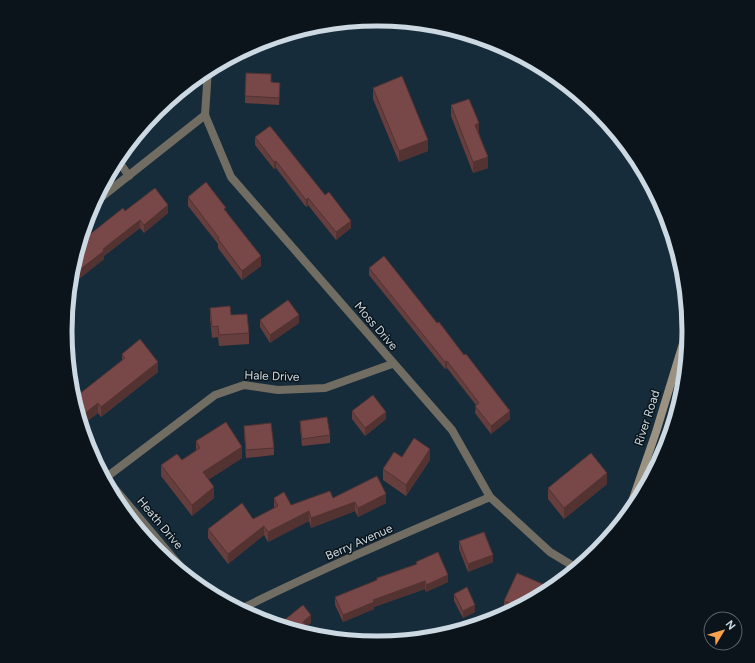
<svg xmlns="http://www.w3.org/2000/svg" width="755" height="663" viewBox="0 0 755 663" font-family="Figtree,sans-serif">
  <style>
    .built { fill: #1d3a4b }
    .lines { fill: none; stroke-linecap: round; stroke-linejoin: round }
    .street { stroke: #726d62; stroke-width: 8 }
    .secondary { stroke: #9b9282; stroke-width: 8 }
    .wall { fill: #663e3d }
    .shaded-wall { fill: #533232 }
    .building { fill: #774847; stroke: #533232 }
    .labels { text-anchor: middle; dominant-baseline: central; stroke-width: 3; stroke-linejoin: round; paint-order: stroke }
    .street-label { font-size: 12px; fill: #ccd9e2; stroke: #0a141a }
    .rim { fill: none; stroke: #ccd9e2; stroke-width: 5 }
  </style>
  <rect width="100%" height="100%" fill="#172c3b"/>
  <polygon class="built" points="109,489 176,569 156,552 118,505"/>
  <g class="lines">
    <g class="street">
      <polyline points="208,69 205,115 231,177 452,430 490,497 550,552 578,569"/>
      <polyline points="117,159 129,176"/>
      <polyline points="94,203 205,115"/>
      <polyline points="105,477 196,585"/>
      <polyline points="104,479 215,395 244,385 278,390 325,388 392,364"/>
      <path d="M239 610C321 569 406 533 490 497"/>
    </g>
    <polyline class="secondary" points="626,519 656,432 689,324"/>
  </g>
  <g class="wall">
    <polygon points="263,41 262,48 251,46 258,43"/>
    <polygon points="271,82 280,90 279,105 245,103 245,96"/>
    <polygon points="373,88 428,151 399,162 373,99"/>
    <polygon points="451,105 479,133 488,168 473,173 451,116"/>
    <polygon points="255,137 351,228 336,240 308,205 306,207 276,168 274,169 255,145"/>
    <polygon points="188,197 226,211 261,266 242,280 218,248 218,244 188,206"/>
    <polygon points="125,211 168,213 144,233 140,228 104,256 104,259 70,286"/>
    <polygon points="369,268 510,419 491,434 475,413 476,405 447,368 445,369 369,275"/>
    <polygon points="210,308 231,315 249,333 249,344 219,346 218,337 212,338 210,319"/>
    <polygon points="260,320 299,323 270,343 260,327"/>
    <polygon points="122,354 158,372 101,417 98,413 81,426 72,397 78,395 122,361"/>
    <polygon points="352,411 386,419 365,436 352,419"/>
    <polygon points="300,421 330,435 330,443 302,446 300,428"/>
    <polygon points="244,426 274,448 274,455 246,458 244,433"/>
    <polygon points="196,441 242,458 208,480 214,498 192,516 161,476 161,465 182,460 196,451"/>
    <polygon points="402,457 430,460 406,496 383,480 383,469"/>
    <polygon points="607,484 564,519 548,499 548,488"/>
    <polygon points="274,498 291,505 333,498 386,503 358,517 355,511 311,528 309,521 268,542 264,535 228,564 208,538 208,529 253,519 274,508"/>
    <polygon points="459,541 493,562 468,572 459,549"/>
    <polygon points="416,562 448,582 426,592 425,589 374,607 374,609 343,622 335,605 335,597 377,580 377,578 416,565"/>
    <polygon points="552,590 509,614 504,612 504,601"/>
    <polygon points="454,594 475,612 463,618 454,601"/>
  </g>
  <g class="shaded-wall">
    <polygon points="479,123 479,134 475,125"/>
    <polygon points="428,140 428,151 399,162 399,151"/>
    <polygon points="488,157 488,168 473,173 473,162"/>
    <polygon points="276,161 276,168 274,169 274,162"/>
    <polygon points="308,198 308,205 306,207 306,200"/>
    <polygon points="168,205 168,213 144,233 144,225"/>
    <polygon points="140,220 140,228 104,256 104,259 70,286 70,277 103,249"/>
    <polygon points="351,221 351,228 336,240 336,232"/>
    <polygon points="261,256 261,266 242,280 242,271"/>
    <polygon points="299,315 299,323 270,343 270,335"/>
    <polygon points="447,361 447,368 445,369 445,362"/>
    <polygon points="158,362 158,372 101,417 101,407"/>
    <polygon points="98,403 98,413 81,426 79,418"/>
    <polygon points="510,411 510,419 491,434 491,426"/>
    <polygon points="386,412 386,419 365,436 365,428"/>
    <polygon points="242,447 242,458 203,483 203,472"/>
    <polygon points="430,449 430,460 406,496 406,485"/>
    <polygon points="607,473 607,484 564,519 564,508"/>
    <polygon points="214,487 214,498 192,516 192,505"/>
    <polygon points="386,494 386,503 358,517 358,508"/>
    <polygon points="355,502 355,511 311,528 311,518"/>
    <polygon points="309,511 309,521 268,542 268,532"/>
    <polygon points="264,526 264,535 228,564 228,554"/>
    <polygon points="493,555 493,562 468,572 468,564"/>
    <polygon points="448,575 448,582 426,592 426,585"/>
    <polygon points="425,581 425,589 374,607 374,609 343,622 343,615 373,600"/>
    <polygon points="475,605 475,612 463,618 463,611"/>
    <polygon points="311,615 311,623 303,629 303,622"/>
    <polygon points="309,629 309,636 303,634"/>
  </g>
  <g class="building">
    <polygon points="246,73 271,74 271,82 280,83 279,98 245,96"/>
    <polygon points="402,76 428,140 399,151 373,88"/>
    <polygon points="469,99 479,123 475,125 488,157 473,162 451,105"/>
    <polygon points="270,126 325,195 329,192 351,221 336,232 308,198 306,200 276,161 274,162 255,137"/>
    <polygon points="206,182 226,208 224,209 261,256 242,271 218,239 219,238 188,197"/>
    <polygon points="155,188 168,205 144,225 140,220 103,249 104,251 70,277 71,270 79,243 123,208 125,211"/>
    <polygon points="384,256 437,323 439,322 464,355 466,354 510,411 491,426 475,406 479,403 447,361 445,362 369,268"/>
    <polygon points="288,300 299,315 270,335 260,320"/>
    <polygon points="230,306 231,315 247,314 249,333 219,335 218,326 212,327 210,308"/>
    <polygon points="140,339 158,362 101,407 98,403 79,418 72,397 76,394 78,395 125,358 122,354"/>
    <polygon points="373,395 386,412 365,428 352,411"/>
    <polygon points="327,417 330,435 302,439 300,421"/>
    <polygon points="226,422 242,447 203,472 214,487 192,505 161,465 177,454 182,460 200,448 196,441"/>
    <polygon points="271,423 274,448 246,450 244,426"/>
    <polygon points="414,438 430,449 406,485 383,469 394,452 402,457"/>
    <polygon points="591,453 607,473 564,508 548,488"/>
    <polygon points="377,476 386,494 358,508 355,502 311,518 309,511 268,532 264,526 228,554 208,529 242,503 253,519 278,506 274,498 284,492 291,505 330,491 333,498"/>
    <polygon points="484,532 493,555 468,564 459,541"/>
    <polygon points="438,552 448,575 426,585 425,581 373,600 374,602 343,615 335,597 377,580 377,578 417,564 416,562"/>
    <polygon points="517,573 552,588 551,591 521,608 504,601"/>
    <polygon points="467,587 475,605 463,611 454,594"/>
    <polygon points="303,605 311,615 303,622 309,629 303,634 277,626"/>
  </g>
  <g class="labels">
    <g class="street-label">
      <text transform="translate(376 326) rotate(49)">Moss Drive</text>
      <text transform="translate(272 376) rotate(2)">Hale Drive</text>
      <text transform="translate(647 418) rotate(-72)">River Road</text>
      <text transform="translate(160 523) rotate(50)">Heath Drive</text>
      <text transform="translate(359 542) rotate(-24)">Berry Avenue</text>
    </g>
  </g>
  <path d="M0 0H755V663H0ZM72 331a305 305 0 1 1 610 0a305 305 0 1 1-610 0Z" fill="#0a141a" fill-rule="evenodd"/>
  <path class="rim" d="M72 331a305 305 0 1 1 610 0a305 305 0 1 1-610 0Z"/>
  <g transform="translate(723 631) rotate(52)"><circle r="19" fill="#0a141a" stroke="#58636a"/>
  <path d="M0-3L7 15L0 10L-7 15Z" fill="#f99f4d"/>
  <text y="-6" font-size="11" font-weight="bold" text-anchor="middle" fill="#ccd9e2">N</text>
  </g>
</svg>
